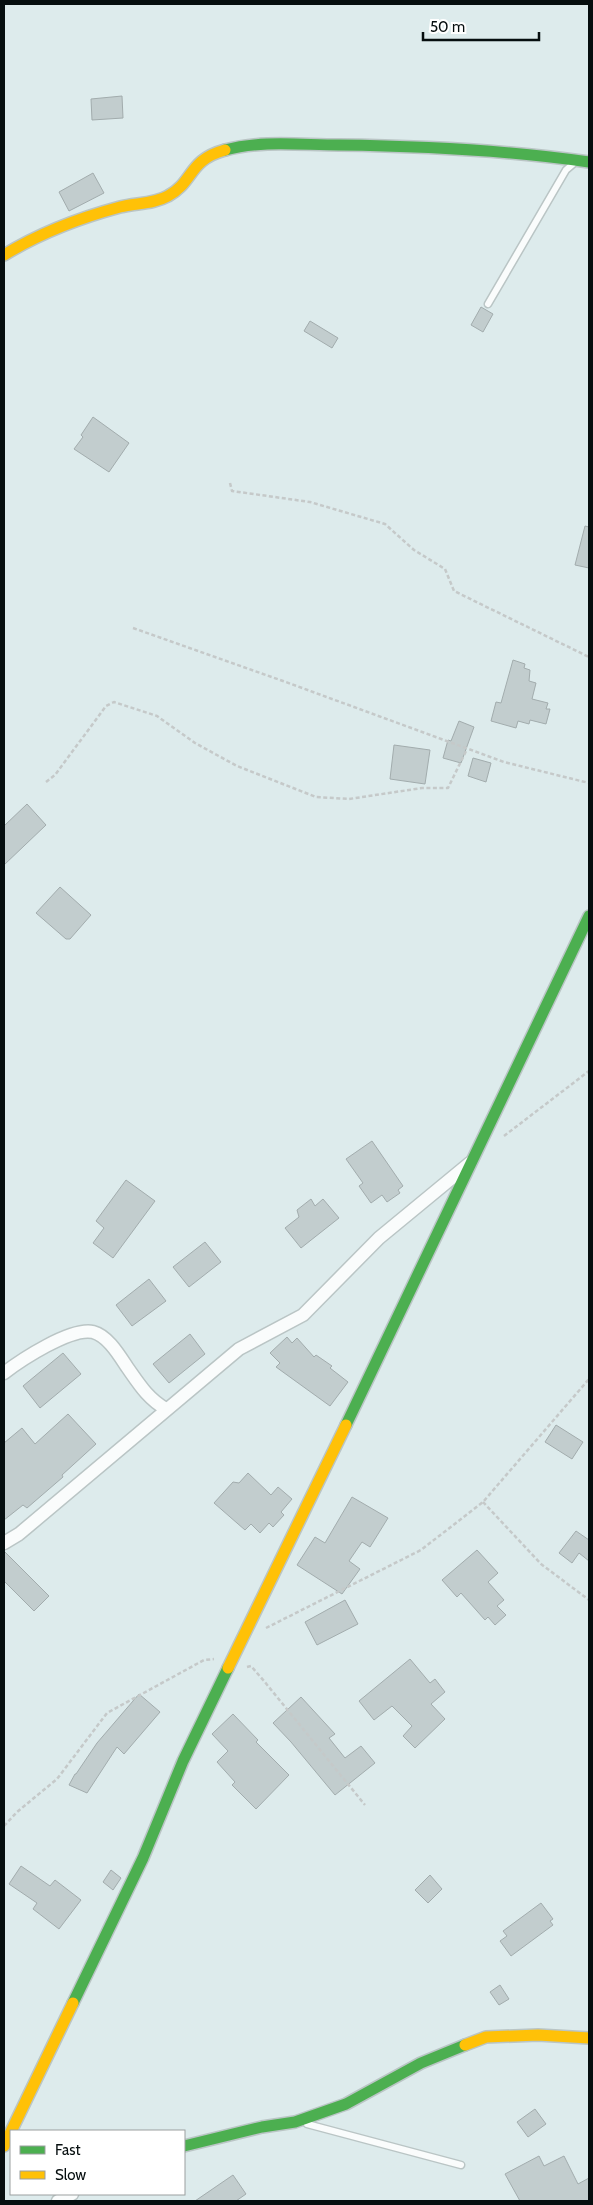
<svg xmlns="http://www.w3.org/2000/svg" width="593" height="2205" viewBox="0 0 593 2205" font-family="Cabin,sans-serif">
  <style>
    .building { fill: #c2cdce; stroke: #a2acad }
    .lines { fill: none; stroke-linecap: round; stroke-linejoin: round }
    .lane-casing { stroke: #bac5c5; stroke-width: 9 }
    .street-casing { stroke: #bac5c5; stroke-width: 15 }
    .fast-casing { stroke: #bac5c5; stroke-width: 14 }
    .slow-casing { stroke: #bac5c5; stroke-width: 14 }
    .path { stroke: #c5c9c9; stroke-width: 2.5; stroke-dasharray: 4 2.5; stroke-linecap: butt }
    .lane { stroke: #fafcfc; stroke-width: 6 }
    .street { stroke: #fafcfc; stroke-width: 12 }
    .fast { stroke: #4caf50; stroke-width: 11 }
    .slow { stroke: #ffc107; stroke-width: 11 }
  </style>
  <rect width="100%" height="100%" fill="#ddebec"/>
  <g class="building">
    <polygon points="122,96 123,118 92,120 91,99"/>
    <polygon points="93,173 104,193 69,211 59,192"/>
    <polygon points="481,307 493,314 483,332 471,325"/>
    <polygon points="310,321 338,338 332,348 304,331"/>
    <polygon points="93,417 129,443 109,472 74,449 83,437 81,435"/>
    <polygon points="585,526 589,527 589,568 575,565"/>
    <polygon points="513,660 525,664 524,668 530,670 529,681 536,683 532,699 548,703 546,709 550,709 546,724 530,720 529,724 518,721 516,728 491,721 496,702 501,703"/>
    <polygon points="459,721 474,727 461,763 443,758 448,740 451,741"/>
    <polygon points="394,745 430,750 425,784 390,779"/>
    <polygon points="473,758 491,763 486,782 468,776"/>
    <polygon points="27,804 46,825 4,865 4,826"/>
    <polygon points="60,887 91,915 70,939 66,939 36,913"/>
    <polygon points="372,1141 403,1186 398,1190 400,1193 387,1202 382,1195 371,1203 359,1186 363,1183 346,1159"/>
    <polygon points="126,1180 155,1201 113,1258 93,1243 104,1228 96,1221"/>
    <polygon points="311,1199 315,1206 323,1199 339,1218 301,1248 285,1228 299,1217 297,1210"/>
    <polygon points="205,1242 221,1262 189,1287 173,1267"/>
    <polygon points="149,1279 166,1301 132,1326 116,1305"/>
    <polygon points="190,1334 205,1354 169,1383 153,1364"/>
    <polygon points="287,1337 292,1343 297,1338 314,1357 316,1355 332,1366 330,1368 348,1382 330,1406 276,1367 280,1363 270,1353"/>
    <polygon points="63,1353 81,1374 40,1408 23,1386"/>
    <polygon points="68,1414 96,1444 62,1475 63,1477 27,1508 23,1505 4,1520 4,1443 22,1428 35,1444"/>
    <polygon points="556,1425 583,1442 572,1459 545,1442"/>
    <polygon points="248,1473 271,1495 278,1487 292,1499 281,1512 284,1515 273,1527 269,1523 260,1533 251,1524 245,1530 214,1503 233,1482 239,1483"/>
    <polygon points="352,1497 388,1518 370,1547 362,1542 349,1561 360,1569 342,1594 297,1565 315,1537 325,1543"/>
    <polygon points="576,1531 589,1540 589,1561 579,1553 572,1563 559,1553"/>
    <polygon points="477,1550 498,1573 488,1582 504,1600 497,1606 506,1615 495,1625 488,1617 485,1620 461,1593 457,1597 442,1580"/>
    <polygon points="4,1551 49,1596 34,1611 4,1581"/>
    <polygon points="345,1600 358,1624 317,1645 305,1622"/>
    <polygon points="410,1659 430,1683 435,1679 445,1692 431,1704 445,1719 415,1748 403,1736 412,1726 392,1706 374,1720 359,1701"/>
    <polygon points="139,1694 160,1712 124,1754 117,1747 87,1793 69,1785 75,1774 76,1774 97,1743"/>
    <polygon points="301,1697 335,1734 329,1738 345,1758 361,1746 375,1763 335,1795 291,1742 273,1723"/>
    <polygon points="233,1714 258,1740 256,1742 289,1775 256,1809 232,1785 235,1782 217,1762 228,1751 212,1734"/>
    <polygon points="21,1866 50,1886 55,1880 81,1900 59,1929 33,1909 37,1903 9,1884"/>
    <polygon points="111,1870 121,1878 113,1890 103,1882"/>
    <polygon points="430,1875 442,1889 428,1903 415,1890"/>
    <polygon points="541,1903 553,1919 550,1921 553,1925 511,1956 500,1941 507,1936 503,1931"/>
    <polygon points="500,1985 509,1999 499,2005 490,1992"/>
    <polygon points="535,2109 546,2124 528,2137 517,2122"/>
    <polygon points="539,2156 544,2166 564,2156 578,2184 589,2178 589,2201 520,2201 505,2174"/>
    <polygon points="233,2175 246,2194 236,2201 195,2201"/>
  </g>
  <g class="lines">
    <g class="lane-casing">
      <g id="lane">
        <polyline points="488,304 566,170 573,164"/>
        <polyline points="307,2124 461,2165"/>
      </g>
    </g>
    <g class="street-casing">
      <g id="street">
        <path d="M4 1373C21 1360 71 1327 93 1332 108 1336 119 1355 127 1367 139 1384 148 1399 166 1409"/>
        <polyline points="4,1543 19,1534 239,1349 303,1315 379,1238 470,1163"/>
        <polyline points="58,2201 72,2194"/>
      </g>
    </g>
    <g class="fast-casing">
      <g id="fast">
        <path d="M225 150C262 140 301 145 339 145 423 146 506 150 589 162"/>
        <polyline points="346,1425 589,916"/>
        <polyline points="73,2003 143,1858 183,1761 228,1668"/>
        <polyline points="184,2146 262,2127 295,2122 346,2104 421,2063 465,2045"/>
      </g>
    </g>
    <g class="slow-casing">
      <g id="slow">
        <path d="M4 255C40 233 79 218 120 207 135 203 154 204 168 196 194 182 188 160 225 150"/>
        <polyline points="228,1668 346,1425"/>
        <polyline points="465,2045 486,2037 538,2035 589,2038"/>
        <polyline points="4,2146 73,2003"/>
      </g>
    </g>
    <g class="path">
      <polyline points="230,483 232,491 310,502 385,524 414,550 445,569 454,591 589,657"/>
      <polyline points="133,628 283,681 504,762 589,783"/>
      <polyline points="46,782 55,775 106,706 114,702 157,716 195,743 237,766 316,797 349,799 422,788 448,788 467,749"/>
      <polyline points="504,1136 589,1071"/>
      <polyline points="483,1502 541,1564 589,1600"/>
      <polyline points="266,1628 421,1550 483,1502 589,1379"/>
      <polyline points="247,1667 251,1666 264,1681 365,1805"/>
      <polyline points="4,1826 17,1812 57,1779 107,1713 204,1660 214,1659"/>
    </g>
    <use href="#lane" class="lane"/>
    <use href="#street" class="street"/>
    <use href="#fast" class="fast"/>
    <use href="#slow" class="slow"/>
  </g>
  <rect width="593" height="2205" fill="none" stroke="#060e0f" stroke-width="10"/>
  <rect x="10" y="2130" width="175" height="65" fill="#ffffff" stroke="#9b9f9f"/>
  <rect x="20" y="2146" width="25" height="8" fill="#4caf50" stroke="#9b9f9f"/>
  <text x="55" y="2155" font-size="15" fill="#060e0f">Fast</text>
  <rect x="20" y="2171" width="25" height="8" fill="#ffc107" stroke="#9b9f9f"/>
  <text x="55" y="2180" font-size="15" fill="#060e0f">Slow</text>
  <path d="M423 32v8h116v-8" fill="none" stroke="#060e0f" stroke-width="2.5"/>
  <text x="430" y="32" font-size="15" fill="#060e0f" stroke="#ffffff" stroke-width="4" paint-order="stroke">50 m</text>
</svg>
